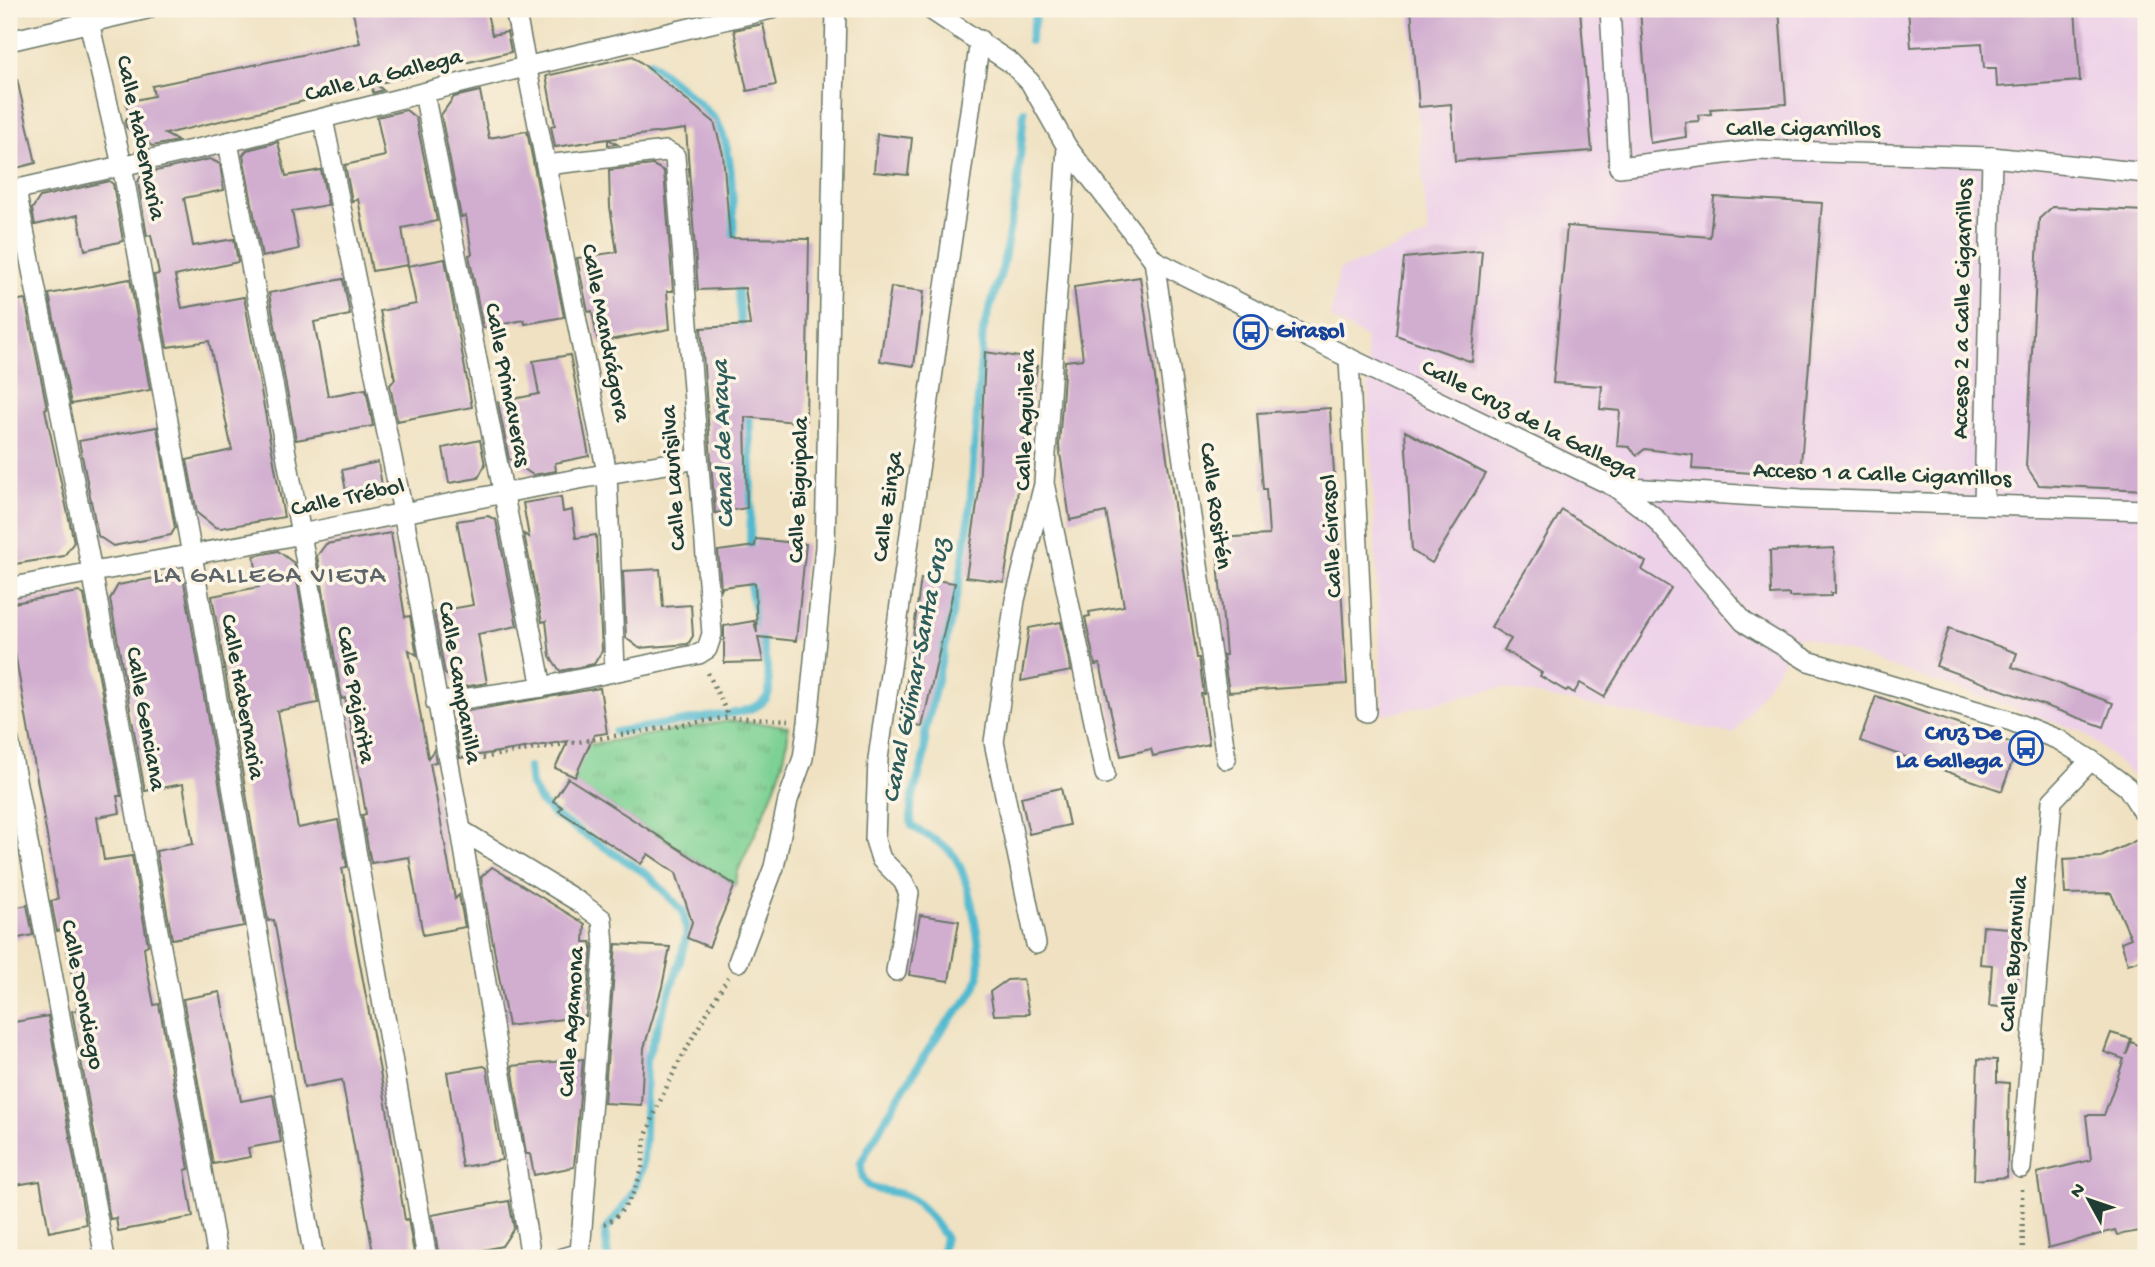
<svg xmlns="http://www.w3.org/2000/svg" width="2155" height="1267" viewBox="0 0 2155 1267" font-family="'Gochi Hand',sans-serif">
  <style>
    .built { fill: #edd1e9 }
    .park { fill: url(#park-tufts); stroke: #4e8764; stroke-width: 2 }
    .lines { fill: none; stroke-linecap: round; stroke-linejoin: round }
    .stream { stroke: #51b9cf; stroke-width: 8 }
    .building { fill: #d1aed0 }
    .minor-casing { stroke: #687665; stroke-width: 22 }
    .path { stroke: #687665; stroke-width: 4.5; stroke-dasharray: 2 5; stroke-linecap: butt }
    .minor { stroke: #fff; stroke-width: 19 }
    .labels { text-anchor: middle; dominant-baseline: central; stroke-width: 7; stroke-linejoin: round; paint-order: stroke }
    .street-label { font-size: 24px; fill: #1f3d34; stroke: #fcf5e5 }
    .transit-label { font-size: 24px; font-weight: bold; fill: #164399; stroke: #fcf5e5; text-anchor: start }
    .water-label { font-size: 26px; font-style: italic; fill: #2c5c5b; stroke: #fcf5e5 }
    .neighbourhood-label { font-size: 26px; letter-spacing: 2px; fill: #5d656b; stroke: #fcf5e5 }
  </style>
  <defs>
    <pattern id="park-tufts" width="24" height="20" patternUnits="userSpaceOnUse" patternTransform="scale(1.75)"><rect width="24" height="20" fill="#7ed194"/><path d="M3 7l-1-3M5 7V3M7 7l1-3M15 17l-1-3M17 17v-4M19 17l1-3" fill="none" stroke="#67ab7a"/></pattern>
  </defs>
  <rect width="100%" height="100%" fill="#fcf5e5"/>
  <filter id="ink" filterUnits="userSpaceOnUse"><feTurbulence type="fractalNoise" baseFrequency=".0143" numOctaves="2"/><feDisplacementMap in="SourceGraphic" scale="14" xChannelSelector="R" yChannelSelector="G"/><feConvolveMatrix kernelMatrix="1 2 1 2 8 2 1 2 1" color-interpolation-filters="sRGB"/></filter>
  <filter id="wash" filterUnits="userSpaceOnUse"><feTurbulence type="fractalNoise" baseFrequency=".00686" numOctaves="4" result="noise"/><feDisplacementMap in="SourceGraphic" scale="28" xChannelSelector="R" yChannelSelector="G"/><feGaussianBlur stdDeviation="1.57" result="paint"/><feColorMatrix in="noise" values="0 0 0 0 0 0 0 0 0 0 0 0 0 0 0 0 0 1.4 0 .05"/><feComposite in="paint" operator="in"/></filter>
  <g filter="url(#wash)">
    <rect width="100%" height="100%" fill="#efe1c1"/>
    <polygon class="built" points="1409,9 2146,9 2146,787 2084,732 1800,636 1734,734 1501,688 1383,715 1366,338 1330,318 1339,270 1428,235"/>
    <path class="park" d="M730 721 788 726C790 767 755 831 738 871L735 885 576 784 574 777 588 745Z"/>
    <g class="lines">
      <g class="stream">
        <polyline points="1030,41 1037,9"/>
        <path d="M650 62C667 77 703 103 715 120 736 148 732 212 734 247"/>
        <polyline points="737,281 742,334"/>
        <polyline points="749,410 751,470 750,558"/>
        <path d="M615 732 740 712C750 709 763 706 768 695 775 681 749 599 749 574"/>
        <polyline points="529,767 531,785 540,801 554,815 648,875 683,911 687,933 680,961 646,1061 645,1138 642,1168 634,1190 625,1205 605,1231 608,1258"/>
        <path d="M933 1258 942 1251 945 1237C937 1225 921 1203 907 1196 885 1186 860 1199 861 1162 886 1117 913 1072 942 1029 953 1014 971 1001 977 982 986 959 969 877 955 857 945 843 926 836 912 826 907 800 920 780 924 755 925 748 925 740 925 733L959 584 969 520 983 331 1002 269 1017 192 1024 111"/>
      </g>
    </g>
    <g id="blocks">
      <g class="building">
        <polygon points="352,9 486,9 492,35 507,32 511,52 376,84 383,90 373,93 372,85 165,134 178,141 152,146 126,127 125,122 129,116 126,102 154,96 152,86 360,43"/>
        <polygon points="1411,9 1580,9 1592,151 1455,161 1451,104 1419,107"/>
        <polygon points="1640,9 1779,9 1786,104 1710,109 1711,114 1698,115 1699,121 1685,122 1686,137 1650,143"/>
        <polygon points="1908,9 2075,9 2080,81 1997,87 1996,68 1984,68 1982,43 1911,47"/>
        <polygon points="763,24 776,85 747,91 734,30"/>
        <polygon points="633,56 714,122 723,154 730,238 809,239 806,423 745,417 747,508 715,513 701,328 750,325 745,288 698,290 686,129 608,139 617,144 608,145 608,139 555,147 551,126 555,125 546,76"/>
        <polygon points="17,79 36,163 9,170 9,80"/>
        <polygon points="480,91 489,138 527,131 564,317 525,324 524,320 483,328 469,255 472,254 466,216 461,217 441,115 454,97"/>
        <polygon points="406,110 416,118 437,221 402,228 408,265 372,271 358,199 352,201 345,165 385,156 377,117"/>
        <polygon points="877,134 912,138 908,175 874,172"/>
        <polygon points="278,142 286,176 321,170 328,205 292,211 299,249 262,257 243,155 247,150"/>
        <polygon points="210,159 220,164 224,190 184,198 193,246 234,239 238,262 175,276 182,308 244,297 284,517 221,528 215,527 197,513 187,460 232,450 209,341 167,347 154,275 159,274 151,235 147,236 138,182 142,174"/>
        <polygon points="653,165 664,171 673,291 667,291 670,329 598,342 592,311 588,312 577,258 617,252 610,207 609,170"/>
        <polygon points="109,181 113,184 123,241 85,250 78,215 35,225 32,209 40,197"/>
        <polygon points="1714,197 1822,203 1800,476 1692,469 1693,455 1645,449 1637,455 1629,447 1617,446 1620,411 1600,409 1602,386 1553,383 1567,226 1710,237"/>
        <polygon points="2052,207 2146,211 2146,490 2039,485 2026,466 2039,219"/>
        <polygon points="1482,250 1472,362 1396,335 1404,258"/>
        <polygon points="445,259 472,407 397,421 390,385 395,379 380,311 416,304 408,266"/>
        <polygon points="1140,277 1197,658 1199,658 1204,694 1201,694 1209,744 1153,756 1151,749 1121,756 1100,664 1095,665 1085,617 1090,616 1089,612 1124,606 1106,512 1070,520 1059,446 1065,361 1083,359 1074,287"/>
        <polygon points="130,279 150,390 71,404 49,294"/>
        <polygon points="343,279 350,315 314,322 328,396 366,389 373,426 296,440 269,293"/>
        <polygon points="891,287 924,291 914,366 880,361"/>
        <polygon points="25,299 47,408 45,409 74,542 64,556 9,565 9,302"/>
        <polygon points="985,352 1033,359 1032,367 1037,366 1004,582 966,577 979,492"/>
        <polygon points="570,355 589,456 555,463 556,471 533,475 509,459 498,402 539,394 533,361"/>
        <polygon points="1330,408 1347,684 1229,692 1223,655 1226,655 1216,538 1269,535 1266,489 1263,489 1257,413"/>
        <polygon points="157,427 175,528 171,535 113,546 98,536 79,441"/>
        <polygon points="1405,431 1486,474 1432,563 1412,551"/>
        <polygon points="480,440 485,465 478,478 449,483 443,448"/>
        <polygon points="378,462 383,491 378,499 348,502 342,470"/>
        <polygon points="561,497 563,512 572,510 576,538 596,535 602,651 594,664 560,671 550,656 546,621 542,622 524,534 529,537 523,503"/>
        <polygon points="1562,510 1646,562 1642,570 1671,588 1604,697 1580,683 1574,693 1568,689 1566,691 1540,676 1542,673 1504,650 1511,639 1491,627"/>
        <polygon points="488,516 496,520 517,626 478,634 487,683 463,687 445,674 434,612 473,605 457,521"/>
        <polygon points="391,533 405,617 410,616 417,655 409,650 428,758 434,750 436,762 430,763 455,899 459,895 465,927 423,935 409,857 371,863 362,815 366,814 350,720 345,698 342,699 317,556 326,544"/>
        <polygon points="756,539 806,544 796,641 758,637 763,662 724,663 724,626 754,621 757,633 755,583 723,587 721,590 718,551 755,546"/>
        <polygon points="1834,548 1835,593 1831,593 1831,596 1789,597 1789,594 1771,595 1770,551"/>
        <polygon points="278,551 294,563 318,703 277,711 298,828 338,820 347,867 342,868 387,1109 405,1220 408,1219 414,1253 410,1258 374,1258 342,1080 304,1087 274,920 268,921 212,596 259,587 254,556"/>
        <polygon points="660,569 663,607 691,605 693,636 688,644 639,648 626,638 623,571"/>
        <polygon points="176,574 184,582 244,926 172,939 156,851 193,844 188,813 183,784 145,791 110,599 118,585"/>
        <polygon points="921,578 955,583 922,727 901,724"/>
        <polygon points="79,592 84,595 121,796 117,796 120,813 97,817 104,860 132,856 148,945 144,947 146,963 154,1005 159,1004 189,1169 185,1170 193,1217 118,1231 116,1218 110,1219 72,1011 78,1010 69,959 63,930 57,931 51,901 58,899 9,619 9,610 13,603"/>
        <polygon points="1061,622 1071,671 1021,681 1029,628"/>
        <polygon points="1949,628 2017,653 2012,667 2113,703 2104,727 1936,666"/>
        <polygon points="600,688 607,733 594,735 575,777 555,768 568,741 460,758 454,722 462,712"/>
        <polygon points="1876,696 2018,745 2002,791 1860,741"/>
        <polygon points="568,778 735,885 709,947 687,938 692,922 676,873 648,854 641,864 559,811 562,807 553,801"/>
        <polygon points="1061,788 1069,825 1029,834 1021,797"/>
        <polygon points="2141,838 2146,849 2146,971 2141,960 2128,964 2121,942 2131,938 2111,893 2065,894 2063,859 2101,857"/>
        <polygon points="492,867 585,924 584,942 591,942 592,947 586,1016 508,1026 481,877"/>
        <polygon points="27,905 33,935 9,940 9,909"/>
        <polygon points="920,915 959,921 949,981 909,975"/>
        <polygon points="1983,926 2021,929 2015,1008 1989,1006 1992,965 1980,964"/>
        <polygon points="616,944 670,947 662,987 644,1048 641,1105 604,1103"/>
        <polygon points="1023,979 1029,1014 994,1015 990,992 1007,980"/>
        <polygon points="220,992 241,1101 273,1095 281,1142 248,1148 250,1157 213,1164 183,999"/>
        <polygon points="48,1016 86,1224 49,1232 40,1181 9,1186 9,1023"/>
        <polygon points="2111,1033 2131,1039 2126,1055 2131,1042 2146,1048 2146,1230 2117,1235 2115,1230 2048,1248 2037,1173 2091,1160 2086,1115 2104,1115 2124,1059 2104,1052"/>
        <polygon points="583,1059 574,1167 534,1175 530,1154 526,1154 512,1066"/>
        <polygon points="1978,1059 1997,1060 1997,1082 2009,1083 2007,1177 1974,1180"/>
        <polygon points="484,1066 487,1068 502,1160 462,1167 447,1072"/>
        <polygon points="509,1201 514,1228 502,1246 450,1257 438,1251 432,1215"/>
      </g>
    </g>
  </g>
  <g filter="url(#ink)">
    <use href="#blocks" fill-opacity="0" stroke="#687665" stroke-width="2"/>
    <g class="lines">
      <g class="minor-casing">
        <g id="minor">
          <polyline points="515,9 607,473 615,670"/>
          <polyline points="930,9 1011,63 1030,82 1067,147 1154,260 1349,358 1615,487 1653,516 1744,622 1808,661 2011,721 2059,740 2091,760 2127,787 2146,816"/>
          <polyline points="1610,9 1619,167 1756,150 1992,157 2146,173"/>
          <polyline points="89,22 122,165 192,555 314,1258"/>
          <polyline points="9,41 147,9"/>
          <polyline points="424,93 542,687"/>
          <polyline points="323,119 403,512 461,830 531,1258"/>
          <polyline points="228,142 301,534 427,1258"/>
          <polyline points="1067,147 1044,483 1105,774"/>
          <polyline points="16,190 92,571 218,1258"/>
          <polyline points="9,191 228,142 525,67 771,9"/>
          <polyline points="1154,260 1226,759"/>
          <polyline points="1349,358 1366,712"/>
          <polyline points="1615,487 1802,499 2146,510"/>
          <polyline points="1984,505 1992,157"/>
          <path d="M9 588C106 568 204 554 301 534 433 507 565 479 698 459"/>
          <polyline points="436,703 542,687 699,654 707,649 712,634 675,156 666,151 546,165"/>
          <polyline points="9,741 105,1258"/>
          <polyline points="461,830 579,902 602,919 604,947 580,1253 563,1258"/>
          <polyline points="1036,944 994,742 1015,600 1043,488"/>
          <polyline points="738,962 774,867 788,800 803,758 808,722 825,547 836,9"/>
          <polyline points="896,971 909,893 903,881 881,859 875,840 878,759 980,40"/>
          <polyline points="2021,1168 2052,801 2091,760"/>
        </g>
      </g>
      <g class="path">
        <polyline points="708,673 729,717"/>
        <polyline points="469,760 729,717 789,720"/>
        <polyline points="2022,1189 2023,1258"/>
        <path d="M604 1224C624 1217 637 1188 642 1168 644 1158 643 1146 646 1136 666 1080 698 1028 728 977"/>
      </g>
      <use href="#minor" class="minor"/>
    </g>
  </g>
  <defs>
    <g id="bus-ring" transform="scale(1.75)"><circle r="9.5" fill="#fcf5e5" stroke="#1a4fb4" stroke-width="1.5"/><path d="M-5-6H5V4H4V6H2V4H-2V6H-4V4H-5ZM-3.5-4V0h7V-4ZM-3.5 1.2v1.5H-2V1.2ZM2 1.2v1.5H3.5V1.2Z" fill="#1a4fb4"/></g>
  </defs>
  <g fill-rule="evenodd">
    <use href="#bus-ring" x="1251" y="332"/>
    <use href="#bus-ring" x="2026" y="748"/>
  </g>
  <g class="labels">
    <g class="street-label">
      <text transform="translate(384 77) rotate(-14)">Calle La Gallega</text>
      <text x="1803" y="130">Calle Cigarrillos</text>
      <text transform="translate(139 138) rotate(78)">Calle Habernaria</text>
      <text transform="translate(1964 309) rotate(-89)">Acceso 2 a Calle Cigarrillos</text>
      <text transform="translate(604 333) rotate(79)">Calle Mandrágora</text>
      <text transform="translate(506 385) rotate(79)">Calle Primaveras</text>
      <text transform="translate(1027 420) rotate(-88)">Calle Aguileña</text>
      <text transform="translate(1529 421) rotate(27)">Calle Cruz de la Gallega</text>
      <text transform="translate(1882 476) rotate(2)">Acceso 1 a Calle Cigarrillos</text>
      <text transform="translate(675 478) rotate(-94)">Calle Laurisilva</text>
      <text transform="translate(800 490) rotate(-88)">Calle Biguipala</text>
      <text transform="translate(348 499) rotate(-12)">Calle Trébol</text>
      <text transform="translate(1214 506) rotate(82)">Calle Rositén</text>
      <text transform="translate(889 507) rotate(-82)">Calle Zinza</text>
      <text transform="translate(1333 536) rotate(-93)">Calle Girasol</text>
      <text transform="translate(458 683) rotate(80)">Calle Campanilla</text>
      <text transform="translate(354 695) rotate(80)">Calle Pajarita</text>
      <text transform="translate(241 697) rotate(80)">Calle Habernaria</text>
      <text transform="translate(144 719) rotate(80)">Calle Genciana</text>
      <text transform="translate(2015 954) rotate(-85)">Calle Buganvilla</text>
      <text transform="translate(81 995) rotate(79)">Calle Dondiego</text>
      <text transform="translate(573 1022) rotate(-86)">Calle Agamona</text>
    </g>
    <g class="transit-label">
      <text x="1276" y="332">Girasol</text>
      <text x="2002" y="734" text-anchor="end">Cruz De<tspan x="2002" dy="28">La Gallega</tspan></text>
    </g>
    <g class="water-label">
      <text transform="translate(725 444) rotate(-92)">Canal de Araya</text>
      <text transform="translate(918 671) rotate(-79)">Canal Güímar-Santa Cruz</text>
    </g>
    <g class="neighbourhood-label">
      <text x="270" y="577">LA GALLEGA VIEJA</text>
    </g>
  </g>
  <rect width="2155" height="1267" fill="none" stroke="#fcf5e5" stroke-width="35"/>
  <g transform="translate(2089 1200) rotate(310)" stroke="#fcf5e5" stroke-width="5" paint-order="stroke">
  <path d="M0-5L12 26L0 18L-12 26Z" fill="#1f3d34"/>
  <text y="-10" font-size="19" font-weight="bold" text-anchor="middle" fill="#1f3d34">N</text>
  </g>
</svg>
